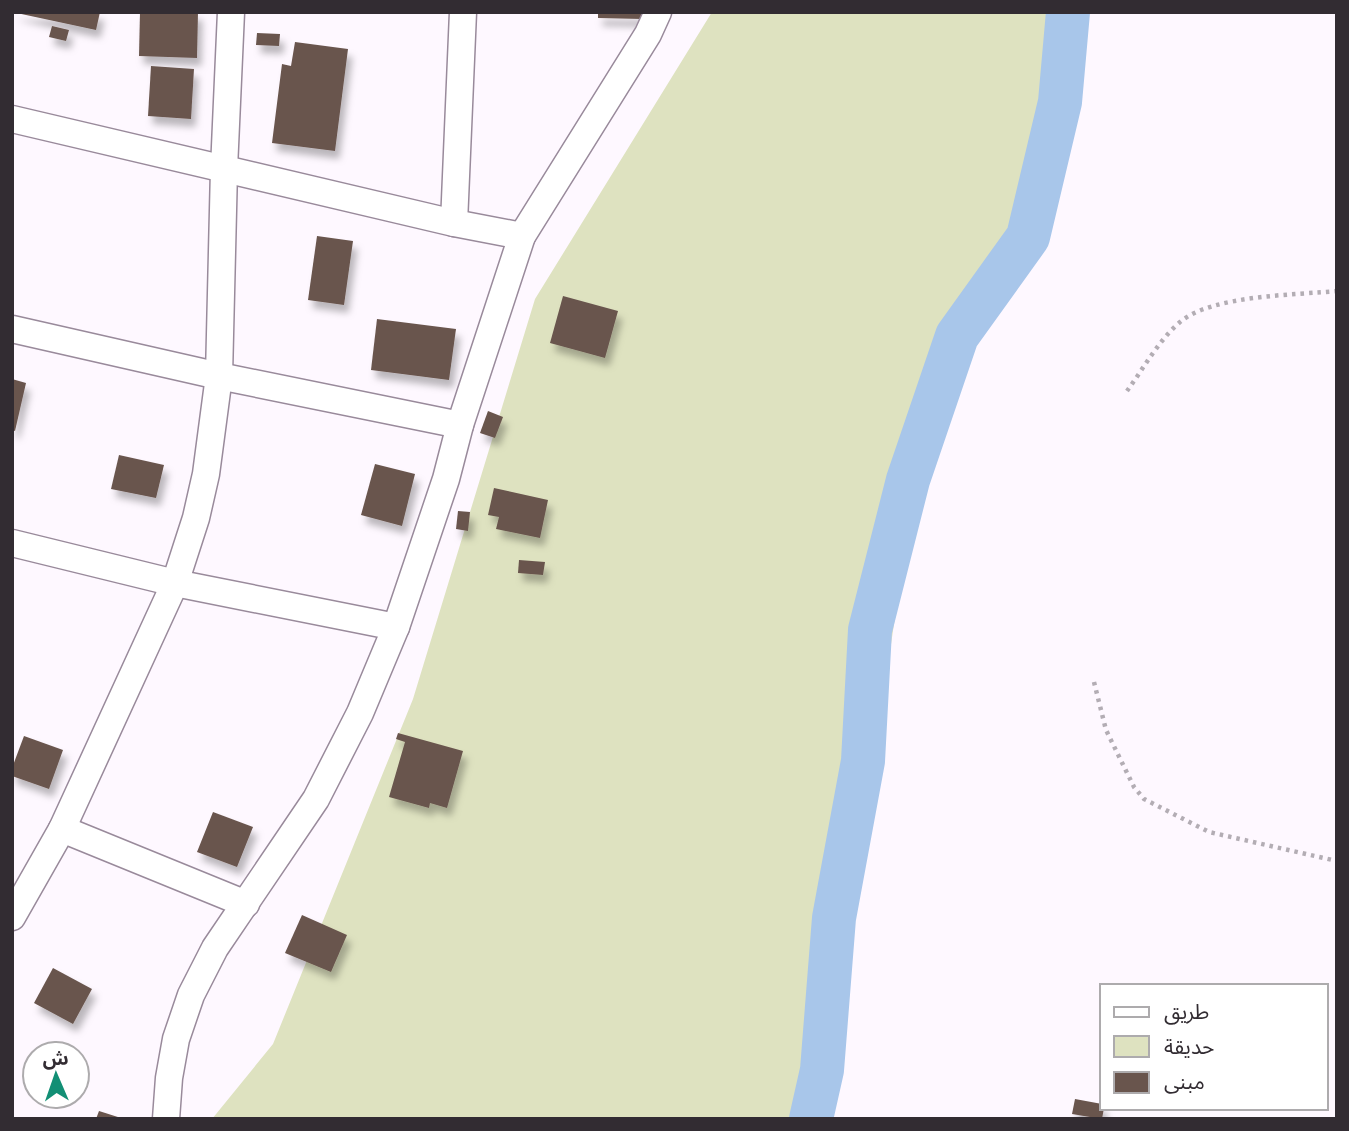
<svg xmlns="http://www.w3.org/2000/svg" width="1349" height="1131" viewBox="0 0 1349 1131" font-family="'Titillium Web','Noto Sans Arabic',sans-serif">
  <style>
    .green { fill: #dee2c0 }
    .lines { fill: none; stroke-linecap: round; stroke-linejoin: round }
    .river { stroke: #a8c6ea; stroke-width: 44 }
    .building { fill: #69554d; filter: url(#shadow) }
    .street-casing { stroke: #998a9b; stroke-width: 29 }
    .path { stroke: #b3adb4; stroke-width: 4.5; stroke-dasharray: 3.5 5; stroke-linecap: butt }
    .street { stroke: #fff; stroke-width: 26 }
  </style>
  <defs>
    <filter id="shadow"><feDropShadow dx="4.5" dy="8" stdDeviation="3.5" flood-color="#0004"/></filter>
  </defs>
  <rect width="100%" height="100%" fill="#fef8ff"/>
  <polygon class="green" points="712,12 1053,12 1023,213 907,537 843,966 822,1119 212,1119 273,1044 413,699 535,299"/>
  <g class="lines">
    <polyline class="river" points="811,1119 822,1070 834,918 863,761 870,630 908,480 957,336 1028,237 1060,102 1068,12"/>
  </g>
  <g class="building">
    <polygon points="12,12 100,12 96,30"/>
    <polygon points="140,12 198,12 197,58 139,56"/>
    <polygon points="598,12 642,12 642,19 598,18"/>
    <polygon points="52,26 69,30 66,41 49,37"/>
    <polygon points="257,33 280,34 279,46 256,45"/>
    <polygon points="295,42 348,49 335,151 272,143 282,64 291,66"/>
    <polygon points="151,66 194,69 191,119 148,116"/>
    <polygon points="317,236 353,241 344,305 308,300"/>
    <polygon points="563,296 618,311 605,358 550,343"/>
    <polygon points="377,319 456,329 449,380 371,370"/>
    <polygon points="12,379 26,383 15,431 12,430"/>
    <polygon points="488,411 503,417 495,438 480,433"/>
    <polygon points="119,455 164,465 156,498 111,489"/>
    <polygon points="375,464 415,474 402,526 361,515"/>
    <polygon points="494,488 548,500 540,538 496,529 499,517 488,515"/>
    <polygon points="458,511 470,512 468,531 456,529"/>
    <polygon points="519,560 545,562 543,575 518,573"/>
    <polygon points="398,733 463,751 447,808 430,803 429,808 389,797 405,742 396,739"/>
    <polygon points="24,736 63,750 49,789 12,776 12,768"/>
    <polygon points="213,812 253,827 237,867 197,852"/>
    <polygon points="302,915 347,935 331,972 285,953"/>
    <polygon points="53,968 92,989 73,1024 34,1003"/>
    <polygon points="1075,1099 1102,1104 1102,1108 1104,1108 1102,1119 1072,1114"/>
    <polygon points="99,1111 121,1118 120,1119 96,1119"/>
  </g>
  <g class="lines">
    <g class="street-casing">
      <g id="street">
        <polyline points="12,119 454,223 522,236"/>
        <polyline points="454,223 463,12"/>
        <polyline points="12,329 219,376 460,425"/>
        <polyline points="12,543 175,583 396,627"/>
        <polyline points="62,829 246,904"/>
        <polyline points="12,917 62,829 175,583 196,518 206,474 219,376 224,169 231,12"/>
        <polyline points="166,1119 169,1078 176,1039 191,995 215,948 316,799 360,713 396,627 446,479 460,425 522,236 648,34 658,12"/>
      </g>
    </g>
    <g class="path">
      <path d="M1127 391C1143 369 1159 340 1180 322 1212 295 1295 295 1337 291"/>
      <polyline points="1094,682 1106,730 1134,787 1144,799 1209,832 1337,861"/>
    </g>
    <use href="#street" class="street"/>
  </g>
  <rect width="1349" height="1131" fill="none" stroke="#322c32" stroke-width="28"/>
  <rect x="1100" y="984" width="228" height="126" fill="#ffffff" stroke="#adabad" stroke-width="2"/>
  <rect x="1114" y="1007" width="35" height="10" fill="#ffffff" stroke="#adabad" stroke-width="2"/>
  <text x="1164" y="1019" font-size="21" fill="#322c32">طريق</text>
  <rect x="1114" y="1036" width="35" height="21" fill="#dee2c0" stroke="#adabad" stroke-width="2"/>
  <text x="1164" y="1054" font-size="21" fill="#322c32">حديقة</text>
  <rect x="1114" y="1072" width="35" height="21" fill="#69554d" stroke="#adabad" stroke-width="2"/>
  <text x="1164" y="1089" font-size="21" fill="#322c32">مبنى</text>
  <g transform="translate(56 1075) rotate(358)"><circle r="33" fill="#ffffff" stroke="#adabad" stroke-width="2"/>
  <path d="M0-5L12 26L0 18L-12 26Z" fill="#128f75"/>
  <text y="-10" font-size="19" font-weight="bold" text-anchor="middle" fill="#322c32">ش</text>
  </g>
</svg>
